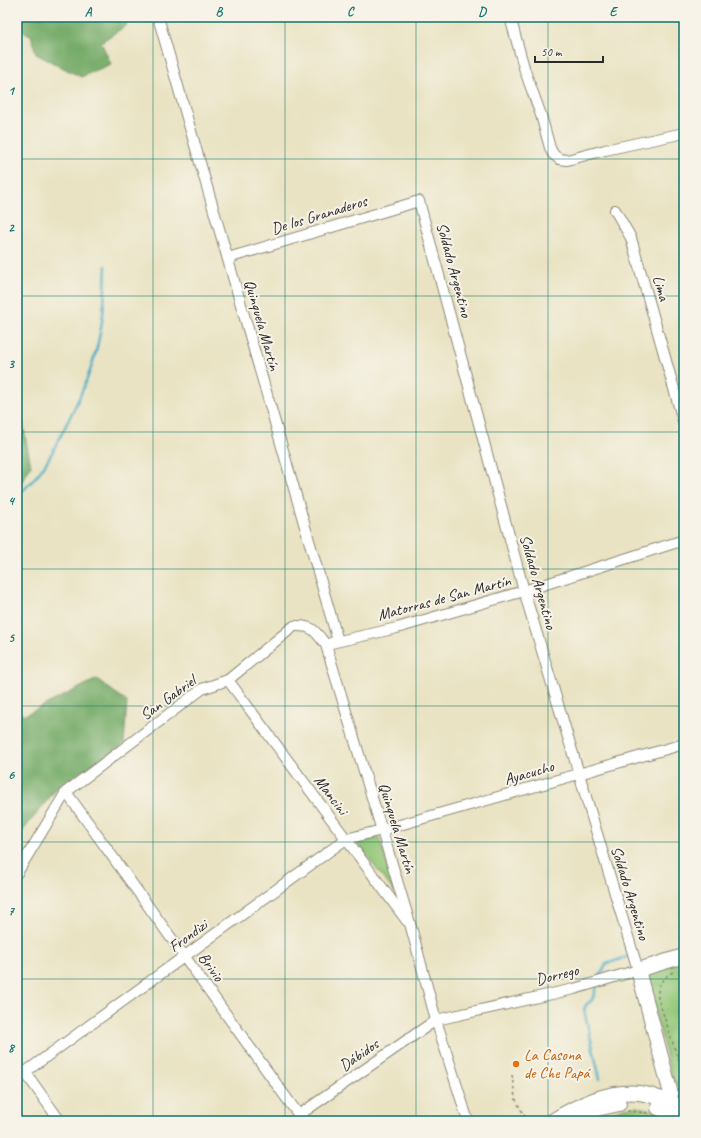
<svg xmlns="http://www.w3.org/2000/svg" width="701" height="1138" viewBox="0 0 701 1138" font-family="Caveat,sans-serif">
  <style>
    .green { fill: #92c677; stroke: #5e7851 }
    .forest { fill: #75ab68; stroke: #506b4a }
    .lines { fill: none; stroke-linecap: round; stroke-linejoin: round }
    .stream { stroke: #47acc6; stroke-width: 2.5 }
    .street-casing { stroke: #8a8777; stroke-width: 12 }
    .secondary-casing { stroke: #8a8777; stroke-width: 16 }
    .path { stroke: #8a8777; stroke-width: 1.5; stroke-dasharray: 3 3; stroke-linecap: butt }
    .street { stroke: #fff; stroke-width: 10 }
    .secondary { stroke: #fff; stroke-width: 14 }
    .grid { fill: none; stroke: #0f766e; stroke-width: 1; stroke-opacity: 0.55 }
    .food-dot { fill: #e8710a; stroke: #f7f3e8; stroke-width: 1.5 }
    .labels { text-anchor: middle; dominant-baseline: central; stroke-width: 4; stroke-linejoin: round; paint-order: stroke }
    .street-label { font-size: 16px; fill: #2b2b2b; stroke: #f7f3e8 }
    .food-label { font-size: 16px; fill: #c56008; stroke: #f7f3e8; text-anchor: start }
    .neatline { fill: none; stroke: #0f766e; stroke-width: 1.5 }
    .grid-label { font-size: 13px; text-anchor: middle; font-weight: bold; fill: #0f766e }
  </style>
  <rect width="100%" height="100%" fill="#f7f3e8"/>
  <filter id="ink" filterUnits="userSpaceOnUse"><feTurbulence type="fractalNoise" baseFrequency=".025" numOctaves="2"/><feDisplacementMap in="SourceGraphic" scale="8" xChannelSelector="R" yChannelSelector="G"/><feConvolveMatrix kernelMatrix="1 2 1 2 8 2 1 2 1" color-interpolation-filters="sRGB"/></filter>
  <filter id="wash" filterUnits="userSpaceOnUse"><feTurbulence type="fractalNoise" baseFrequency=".012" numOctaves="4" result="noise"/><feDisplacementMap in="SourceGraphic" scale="16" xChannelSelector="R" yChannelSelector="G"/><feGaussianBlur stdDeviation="0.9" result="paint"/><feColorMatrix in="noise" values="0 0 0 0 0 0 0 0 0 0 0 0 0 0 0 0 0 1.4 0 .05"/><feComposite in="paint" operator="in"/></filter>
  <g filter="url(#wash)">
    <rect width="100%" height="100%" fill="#e9e3c3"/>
    <g class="green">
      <polygon points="379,837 395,893 357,843"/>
      <polygon points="684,960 684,1092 676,1084 671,1075 647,979 649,973"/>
      <polygon points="636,1107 649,1109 680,1121 584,1121 624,1108"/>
    </g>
    <g class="forest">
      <polygon points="17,17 125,17 127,25 101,42 111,64 81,77 36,54 31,35 17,29"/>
      <polygon points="17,394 31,466 17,490"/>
      <polygon points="97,679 127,702 124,744 58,787 17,838 17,712 25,715"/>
    </g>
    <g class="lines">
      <g class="stream">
        <path d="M17 495C40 478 52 454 64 429 80 398 94 367 100 333 105 310 105 288 106 266"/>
        <polyline points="599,979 606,964 630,956"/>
        <polyline points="597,986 592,1000 586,1005 584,1010 600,1079"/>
      </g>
    </g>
  </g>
  <g filter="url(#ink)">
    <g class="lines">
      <g class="street-casing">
        <g id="street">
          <polyline points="158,17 338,641"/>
          <polyline points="510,17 525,71 541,115 550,148 553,154 559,159 567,160 605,150 684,133"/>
          <polyline points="615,210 631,238 684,424"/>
          <polyline points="228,258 419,201 524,591 638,970 574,989 436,1020 299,1115"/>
          <polyline points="331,643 397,628 524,591 684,540"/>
          <polyline points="228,680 407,921"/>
          <polyline points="66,792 303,1121"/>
          <path d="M17 873 66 792 202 689 228 680 294 626C313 625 315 631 326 645L411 927 436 1020 468 1121"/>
          <polyline points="25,1072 60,1121"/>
          <polyline points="17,1078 346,839 382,830 684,744"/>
        </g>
      </g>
      <g class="secondary-casing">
        <g id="secondary">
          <polyline points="658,1108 684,1118"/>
          <polyline points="666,1111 671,1094 638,970 684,956"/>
          <path d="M552 1121C578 1105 608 1090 639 1093 655 1095 670 1102 684 1108"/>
          <polyline points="570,1121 597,1109 619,1104"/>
        </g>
      </g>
      <g class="path">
        <polyline points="679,970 684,984"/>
        <polyline points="679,971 684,969"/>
        <path d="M673 972C662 978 657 985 658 998L684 1077"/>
        <polyline points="678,1058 684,1056"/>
        <polyline points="512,1075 515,1098 527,1121"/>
        <polyline points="627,1111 647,1113"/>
      </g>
      <use href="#street" class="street"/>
      <use href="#secondary" class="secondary"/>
    </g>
  </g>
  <path class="grid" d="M153 17V1121M285 17V1121M416 17V1121M548 17V1121M17 159H684M17 296H684M17 432H684M17 569H684M17 706H684M17 842H684M17 979H684"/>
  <circle class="food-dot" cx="516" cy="1064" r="4"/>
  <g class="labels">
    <g class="street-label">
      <text transform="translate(319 215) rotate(-17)">De los Granaderos</text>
      <text transform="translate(454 270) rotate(75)">Soldado Argentino</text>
      <text transform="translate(661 288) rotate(74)">Lima</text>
      <text transform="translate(262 325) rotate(74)">Quinquela Martín</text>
      <text transform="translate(538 582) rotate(74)">Soldado Argentino</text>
      <text transform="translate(444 598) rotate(-15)">Matorras de San Martín</text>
      <text transform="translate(168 698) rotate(-36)">San Gabriel</text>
      <text transform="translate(529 773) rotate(-16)">Ayacucho</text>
      <text transform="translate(331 795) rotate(53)">Mancini</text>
      <text transform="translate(397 828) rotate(73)">Quinquela Martín</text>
      <text transform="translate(630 893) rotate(73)">Soldado Argentino</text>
      <text transform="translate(188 936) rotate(-36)">Frondizi</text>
      <text transform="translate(211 967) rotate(54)">Brivio</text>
      <text transform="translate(557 975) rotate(-14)">Dorrego</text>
      <text transform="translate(359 1055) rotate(-35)">Dábidos</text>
    </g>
    <g class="food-label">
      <text x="524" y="1055">La Casona<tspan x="524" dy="18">de Che Papá</tspan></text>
    </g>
  </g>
  <rect width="701" height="1138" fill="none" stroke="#f7f3e8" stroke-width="44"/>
  <path d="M535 56v6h68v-6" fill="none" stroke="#2b2b2b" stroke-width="2"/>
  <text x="541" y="56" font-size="12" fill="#2b2b2b" stroke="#f7f3e8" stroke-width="3" paint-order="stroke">50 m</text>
  <rect x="22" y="22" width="657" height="1094" class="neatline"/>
  <g class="grid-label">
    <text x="88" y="16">A</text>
    <text x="219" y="16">B</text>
    <text x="350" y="16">C</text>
    <text x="482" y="16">D</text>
    <text x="613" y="16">E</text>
    <text x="11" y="95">1</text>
    <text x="11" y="232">2</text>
    <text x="11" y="368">3</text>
    <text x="11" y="505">4</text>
    <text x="11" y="642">5</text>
    <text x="11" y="779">6</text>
    <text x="11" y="915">7</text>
    <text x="11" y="1052">8</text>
  </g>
</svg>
